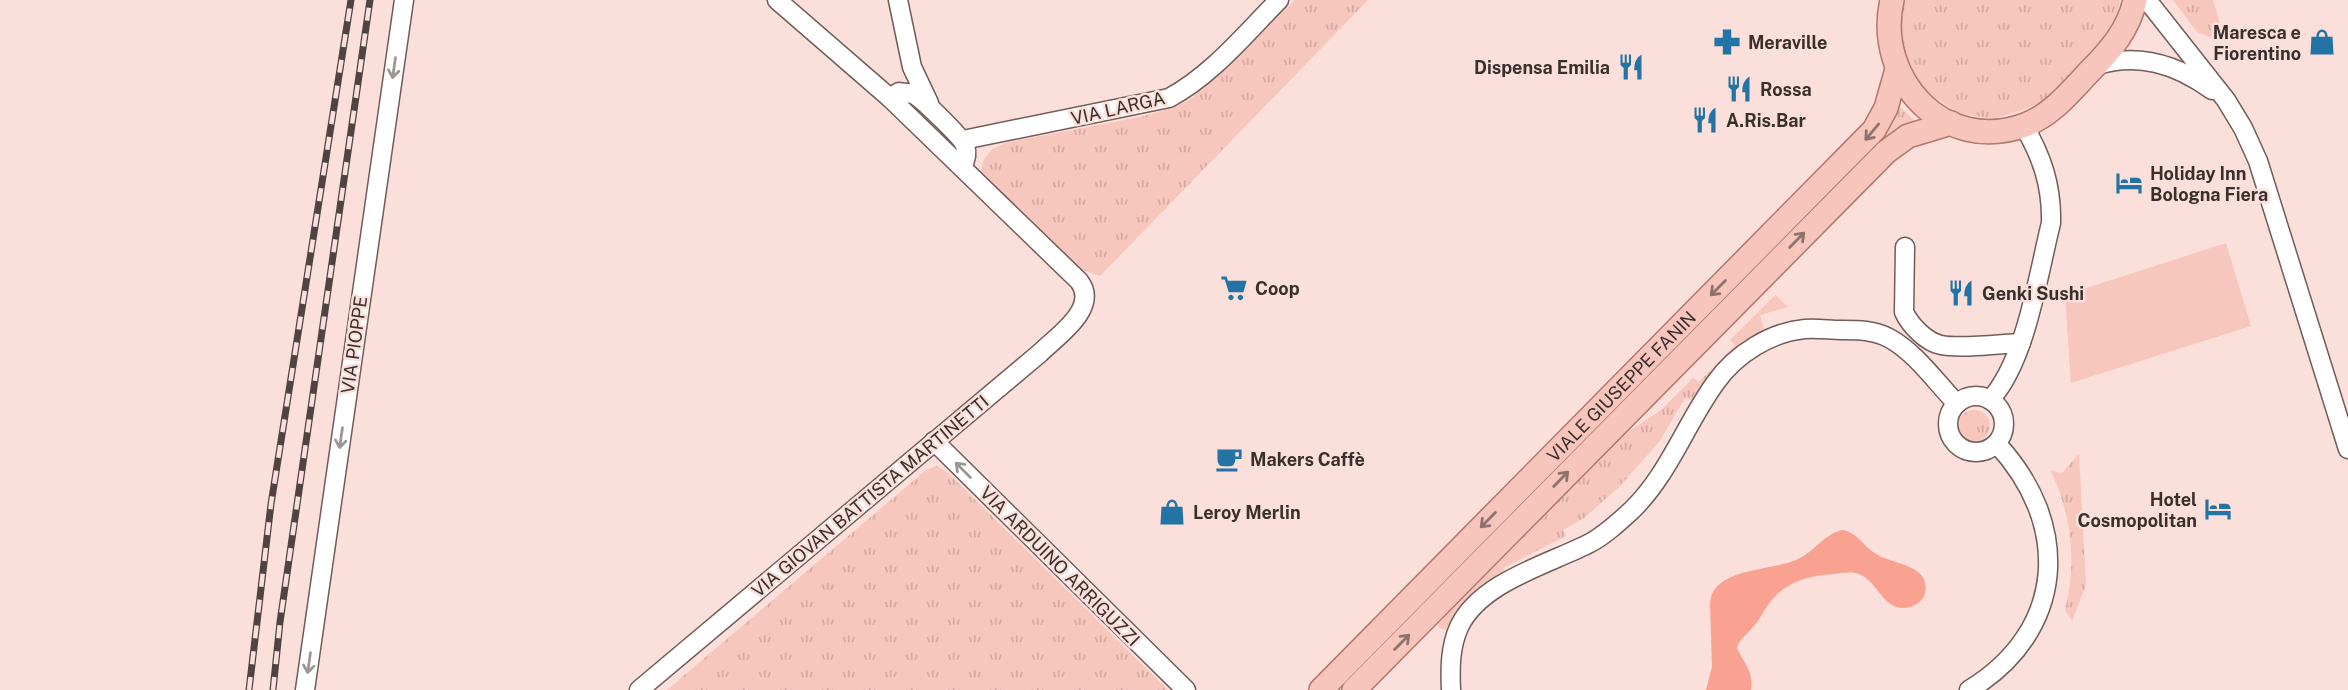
<svg xmlns="http://www.w3.org/2000/svg" width="2348" height="690" viewBox="0 0 2348 690" font-family="'Public Sans',sans-serif">
  <style>
    .grass { fill: url(#grass-tufts) }
    .park { fill: #f7c6bd }
    .water { fill: #faa291 }
    .lines { fill: none; stroke-linecap: round; stroke-linejoin: round }
    .minor-casing { stroke: #725c58; stroke-width: 21 }
    .major-casing { stroke: #b1786d; stroke-width: 26 }
    .minor { stroke: #fff; stroke-width: 18 }
    .major { stroke: #f7c5bc; stroke-width: 23 }
    .rail-casing { stroke: #504442; stroke-width: 7 }
    .rail { stroke: #fadfda; stroke-width: 4.5; stroke-dasharray: 13; stroke-linecap: butt }
    .oneway { stroke: #9c9796 }
    .oneway2 { stroke: #8e726d }
    .labels { text-anchor: middle; dominant-baseline: central; stroke-width: 5; stroke-linejoin: round; paint-order: stroke }
    .poi-label { font-size: 18px; font-weight: bold; fill: #392f2d; stroke: #fadfda; text-anchor: start }
    .street-label { font-size: 18px; fill: #392f2d; stroke: #fadfda }
  </style>
  <defs>
    <pattern id="grass-tufts" width="24" height="20" patternUnits="userSpaceOnUse" patternTransform="scale(1.75)"><rect width="24" height="20" fill="#f7c6bd"/><path d="M3 7l-1-3M5 7V3M7 7l1-3M15 17l-1-3M17 17v-4M19 17l1-3" fill="none" stroke="#d4aaa3"/></pattern>
  </defs>
  <rect width="100%" height="100%" fill="#fadfda"/>
  <g class="grass">
    <path d="M1295 0H1368L1100 276 1080 269 981 171C984 153 992 148 1009 142L1140 117 1166 110 1188 101 1218 76Z"/>
    <polygon points="1906,0 2120,0 2117,17 2102,41 2048,98 2028,108 1993,119 1958,113 1925,91 1902,52 1901,10"/>
    <polygon points="2173,0 2213,0 2222,31 2210,37 2197,32"/>
    <polygon points="1897,104 1916,122 1808,217 1804,213"/>
    <path d="M1775 295 1788 307 1760 315 1765 333C1730 350 1713 367 1693 401L1685 398 1659 442 1620 486 1584 518 1563 530 1566 536 1503 568 1506 576 1451 631 1439 628 1438 624 1617 439 1661 410 1693 378 1699 382 1735 345 1730 340Z"/>
    <circle cx="1974" cy="426" r="16"/>
    <path d="M2079 454 2086 585 2072 621 2065 610C2077 562 2072 517 2051 471L2062 473Z"/>
    <polygon points="937,466 948,473 1168,690 667,690 926,470"/>
  </g>
  <polygon class="park" points="2226,243 2251,326 2071,383 2065,295"/>
  <path class="water" d="M1842 530C1857 532 1863 546 1876 554 1893 565 1931 564 1925 593 1923 601 1917 605 1910 607 1884 614 1879 582 1859 574 1850 571 1843 573 1833 574 1807 576 1784 582 1768 605 1763 612 1759 621 1753 627 1747 635 1740 638 1737 648 1744 663 1754 672 1751 690H1706L1712 667 1710 604C1711 568 1771 571 1796 560 1813 553 1824 534 1842 530Z"/>
  <g class="lines">
    <g class="minor-casing">
      <g id="minor">
        <polyline points="898,0 912,67 929,103"/>
        <polyline points="2147,0 2226,100 2243,128 2258,161 2348,449"/>
        <path d="M2095 66C2138 52 2176 64 2212 90"/>
        <path d="M890 98 899 92C904 93 911 93 915 95 923 100 963 138 965 146 968 154 966 160 962 167"/>
        <path d="M963 140 1169 98C1212 75 1245 34 1279 0"/>
        <path d="M1905 247 1904 312C1910 325 1926 342 1941 345 1960 349 2000 344 2021 343"/>
        <circle cx="1976" cy="424" r="28"/>
        <path d="M1990 400C2026 361 2038 275 2051 223 2052 186 2042 157 2024 126"/>
        <polyline points="934,441 1186,690"/>
        <polyline points="305,690 404,0"/>
        <path d="M639 690 1040 353C1057 336 1100 308 1079 281L890 98 777 0"/>
        <path d="M1451 690C1450 669 1450 647 1459 627 1480 582 1549 564 1590 543 1605 535 1619 522 1632 510 1669 474 1686 423 1716 382 1736 354 1771 332 1805 329 1817 328 1830 330 1842 330 1858 330 1874 330 1889 338 1915 352 1936 382 1957 404"/>
        <path d="M1969 690C2066 631 2072 525 1997 444"/>
      </g>
    </g>
    <g class="major-casing">
      <g id="major">
        <path d="M1892 0C1874 79 1944 155 2025 125 2052 115 2070 92 2090 71 2110 51 2129 29 2135 0"/>
        <path id="s1" d="M1321 690 1874 130 1886 108 1897 69"/>
        <polyline points="1354,690 1886,152 1908,136 1951,123"/>
      </g>
    </g>
    <use href="#minor" class="minor"/>
    <use href="#major" class="major"/>
    <g class="rail-casing">
      <g id="rail">
        <polyline points="249,690 271,504 351,0"/>
        <polyline points="273,690 280,622 370,0"/>
      </g>
    </g>
    <use href="#rail" class="rail"/>
  </g>
  <defs><path id="oneway-shaft" d="M-6 0H5M1.5-3L5.5 0L1.5 3" fill="none" stroke-width="1.6" stroke-linecap="round" stroke-linejoin="round" transform="scale(1.75)"/></defs>
  <g class="oneway">
    <use href="#oneway-shaft" transform="translate(394 68) rotate(98)"/>
    <use href="#oneway-shaft" transform="translate(341 438) rotate(98)"/>
    <use href="#oneway-shaft" transform="translate(963 470) rotate(-135)"/>
    <use href="#oneway-shaft" transform="translate(309 663) rotate(98)"/>
  </g>
  <g class="oneway2">
    <use href="#oneway-shaft" transform="translate(1872 132) rotate(130)"/>
    <use href="#oneway-shaft" transform="translate(1797 240) rotate(-45)"/>
    <use href="#oneway-shaft" transform="translate(1718 288) rotate(135)"/>
    <use href="#oneway-shaft" transform="translate(1561 479) rotate(-46)"/>
    <use href="#oneway-shaft" transform="translate(1488 520) rotate(135)"/>
    <use href="#oneway-shaft" transform="translate(1402 642) rotate(-45)"/>
  </g>
  <defs>
    <g id="pharmacy-bare" transform="scale(2.1)"><path d="M-2-6h4v4h4v4h-4v4h-4v-4h-4v-4h4Z" fill="#2473a5" stroke="#fadfda" stroke-width="2.5" paint-order="stroke"/></g>
    <g id="shop-bare" transform="scale(2.1)"><path d="M-5-2.5h2.3a2.7 3.5 0 0 1 5.4 0H5L5.5 6h-11ZM-1.5-2.5h3a1.5 2.3 0 0 0-3 0Z" fill="#2473a5" stroke="#fadfda" stroke-width="2.5" paint-order="stroke"/></g>
    <g id="restaurant-bare" transform="scale(2.1)"><path d="M-5-6h1v4h1v-4h1v4h1v-4h1v5L-1.5 .5V6h-2V.5L-5-1ZM5-6V6H3V1.5H1.5Q1.5-4 5-6Z" fill="#2473a5" stroke="#fadfda" stroke-width="2.5" paint-order="stroke"/></g>
    <g id="hotel-bare" transform="scale(2.1)"><path d="M-6-4.5h1.5V1H6V5H4.5V3h-9V5H-6ZM-4 0a1.8 1.8 0 1 1 3.6 0ZM.5 0V-2.5h3Q6-2.5 6 0Z" fill="#2473a5" stroke="#fadfda" stroke-width="2.5" paint-order="stroke"/></g>
    <g id="supermarket-bare" transform="scale(2.1)"><path d="M-6-5.5h2.5l.6 2H6L4.5 2H-2.5L-4.4-4H-6ZM-1.5 3.2a1.3 1.3 0 1 0 .1 0ZM3 3.2a1.3 1.3 0 1 0 .1 0Z" fill="#2473a5" stroke="#fadfda" stroke-width="2.5" paint-order="stroke"/></g>
    <g id="cafe-bare" transform="scale(2.1)"><path d="M-5.5-4.5H6V0H3Q3 3.5 0 3.5H-2.5Q-5.5 3.5-5.5 0ZM3-3.2v2h1.7v-2ZM-6 4.5H4V6H-6Z" fill="#2473a5" stroke="#fadfda" stroke-width="2.5" paint-order="stroke"/></g>
  </defs>
  <g fill-rule="evenodd">
    <use href="#pharmacy-bare" x="1727" y="42"/>
    <use href="#shop-bare" x="2322" y="42"/>
    <use href="#restaurant-bare" x="1631" y="67"/>
    <use href="#restaurant-bare" x="1739" y="89"/>
    <use href="#restaurant-bare" x="1705" y="120"/>
    <use href="#hotel-bare" x="2129" y="183"/>
    <use href="#supermarket-bare" x="1234" y="288"/>
    <use href="#restaurant-bare" x="1961" y="293"/>
    <use href="#cafe-bare" x="1229" y="459"/>
    <use href="#hotel-bare" x="2218" y="509"/>
    <use href="#shop-bare" x="1172" y="512"/>
  </g>
  <g class="labels">
    <g class="poi-label">
      <text x="2301" y="32" text-anchor="end">Maresca e<tspan x="2301" dy="21">Fiorentino</tspan></text>
      <text x="1748" y="42">Meraville</text>
      <text x="1610" y="67" text-anchor="end">Dispensa Emilia</text>
      <text x="1760" y="89">Rossa</text>
      <text x="1726" y="120">A.Ris.Bar</text>
      <text x="2150" y="173">Holiday Inn<tspan x="2150" dy="21">Bologna Fiera</tspan></text>
      <text x="1255" y="288">Coop</text>
      <text x="1982" y="293">Genki Sushi</text>
      <text x="1250" y="459">Makers Caffè</text>
      <text x="2197" y="499" text-anchor="end">Hotel<tspan x="2197" dy="21">Cosmopolitan</tspan></text>
      <text x="1193" y="512">Leroy Merlin</text>
    </g>
    <g class="street-label">
      <text transform="translate(1118 108) rotate(-13)">VIA LARGA</text>
      <text transform="translate(354 345) rotate(-82)">VIA PIOPPE</text>
      <text stroke="none"><textPath href="#s1" startOffset="427">VIALE GIUSEPPE FANIN</textPath></text>
      <text transform="translate(870 496) rotate(-40)">VIA GIOVAN BATTISTA MARTINETTI</text>
      <text transform="translate(1060 566) rotate(45)">VIA ARDUINO ARRIGUZZI</text>
    </g>
  </g>
</svg>
